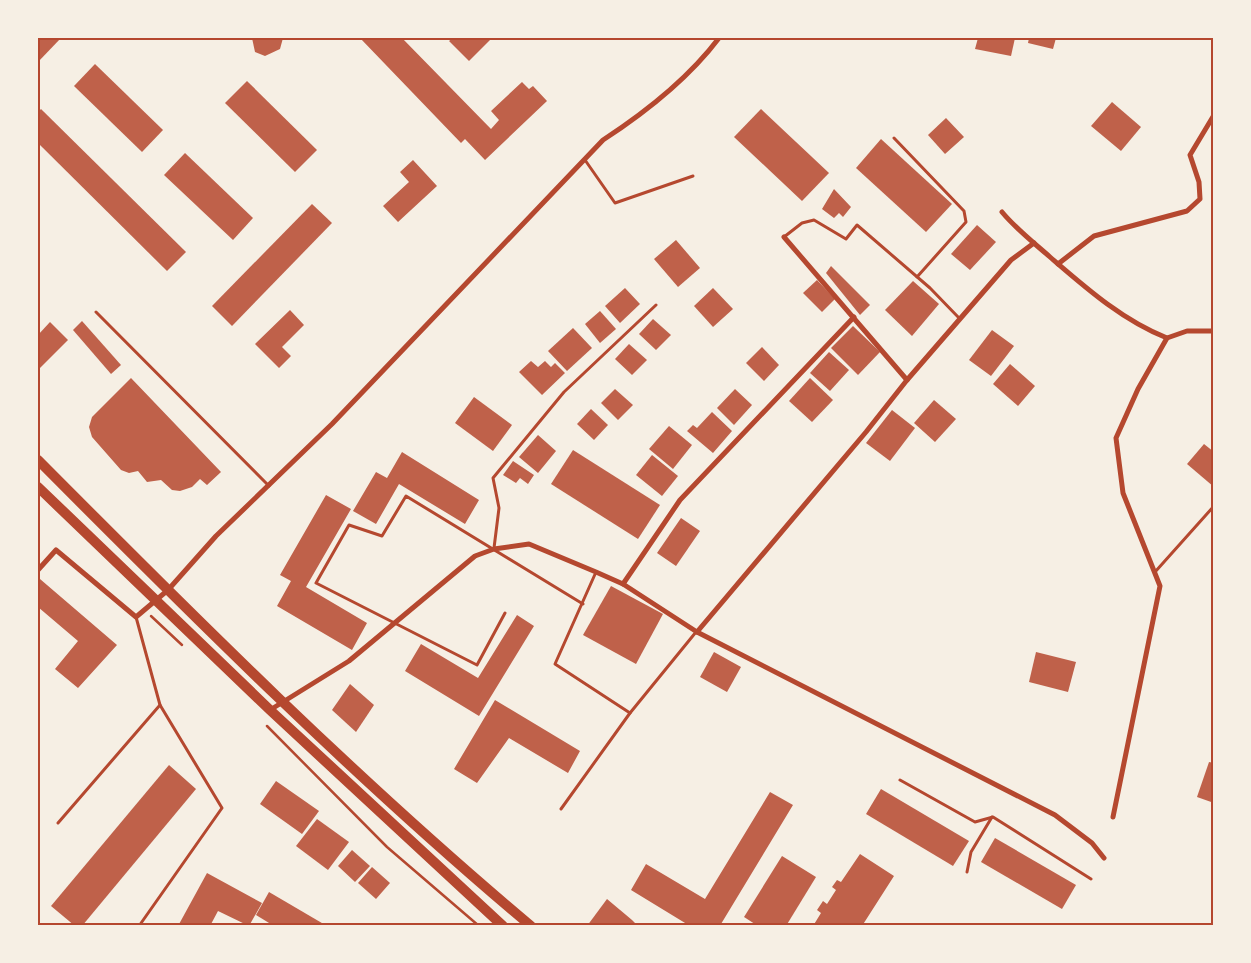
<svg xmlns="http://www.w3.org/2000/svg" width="1251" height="963" viewBox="0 0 1251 963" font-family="Spectral,serif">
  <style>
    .building { fill: #bf614a }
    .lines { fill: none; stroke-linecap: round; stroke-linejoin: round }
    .path { stroke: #b5482f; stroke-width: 2.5 }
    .service { stroke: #b5482f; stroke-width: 3 }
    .minor { stroke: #b5482f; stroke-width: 5 }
    .primary { stroke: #b5482f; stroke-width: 10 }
    .neatline { fill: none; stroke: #b5482f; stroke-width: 2 }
  </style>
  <rect width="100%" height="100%" fill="#f6efe4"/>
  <g class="building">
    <polygon points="38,38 61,38 38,62"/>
    <polygon points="252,38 283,38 280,49 265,56 255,52"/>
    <polygon points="360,38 402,38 491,129 499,120 491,111 522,82 529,89 533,86 547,101 485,160 465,139 461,143"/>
    <polygon points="453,38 487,38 490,40 469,61 449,41"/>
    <polygon points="978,38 1015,38 1011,56 975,49"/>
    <polygon points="1029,38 1056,38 1053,49 1028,43"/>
    <polygon points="95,64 163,130 142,152 74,86"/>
    <polygon points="247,81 317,150 295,172 225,103"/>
    <polygon points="1112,102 1141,127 1121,151 1091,126"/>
    <polygon points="41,109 186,252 167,271 38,143 38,112"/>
    <polygon points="761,109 829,173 802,201 734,137"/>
    <polygon points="946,118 964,137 945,154 928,135"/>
    <polygon points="881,139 952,204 926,232 856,168"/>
    <polygon points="185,153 253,218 233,240 164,175"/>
    <polygon points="413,160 437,186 398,222 383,206 409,182 400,172"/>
    <polygon points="834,189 851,207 843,217 839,213 834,218 822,209"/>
    <polygon points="312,204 332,223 232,326 212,306"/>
    <polygon points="977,225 996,242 970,270 951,254"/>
    <polygon points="676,240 700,268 678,287 654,259"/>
    <polygon points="831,266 870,305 860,315 826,273"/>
    <polygon points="817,280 835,299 822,312 803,293"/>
    <polygon points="913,281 939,304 912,336 885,310"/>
    <polygon points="625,288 640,304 620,323 605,306"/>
    <polygon points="713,288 733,309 713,327 694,306"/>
    <polygon points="290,310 304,325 282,347 291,356 279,368 255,344"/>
    <polygon points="600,311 616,329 600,343 585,324"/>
    <polygon points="653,319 671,335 656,350 639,334"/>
    <polygon points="82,321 121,365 111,374 73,330"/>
    <polygon points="50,322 68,340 38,370 38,335"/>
    <polygon points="853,326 880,352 858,375 831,348"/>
    <polygon points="573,328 592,348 567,371 548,351"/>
    <polygon points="992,330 1014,346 991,376 969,360"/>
    <polygon points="629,344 647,360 632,375 615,359"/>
    <polygon points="762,347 779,365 764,381 746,363"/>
    <polygon points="829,352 849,370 830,391 810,373"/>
    <polygon points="531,361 538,367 545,361 551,367 555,363 565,373 542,395 519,372"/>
    <polygon points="1010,364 1035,386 1018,406 993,384"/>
    <polygon points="131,378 221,472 207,485 200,479 192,487 180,491 172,490 161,480 147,482 138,471 129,473 121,470 92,437 89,427 92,417"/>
    <polygon points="810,378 833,400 812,422 789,401"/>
    <polygon points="615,389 633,405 618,420 601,403"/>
    <polygon points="735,389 752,405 734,425 717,408"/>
    <polygon points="474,397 512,425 493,451 455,423"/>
    <polygon points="934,400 956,419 935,442 914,423"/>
    <polygon points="591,409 608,425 594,440 577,424"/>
    <polygon points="892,410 915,428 890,461 866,443"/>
    <polygon points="712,412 732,431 713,453 687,431 693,425 697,428"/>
    <polygon points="669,426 692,445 673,469 649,449"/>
    <polygon points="538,435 556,451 538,473 519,457"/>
    <polygon points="1204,444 1214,452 1214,487 1187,464"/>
    <polygon points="573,450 660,505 638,539 551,484"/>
    <polygon points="402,452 479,500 465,524 399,484 376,524 353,511 376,472 387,478"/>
    <polygon points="652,455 678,476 662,496 636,475"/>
    <polygon points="513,461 534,475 528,484 520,478 516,483 503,475"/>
    <polygon points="326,495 351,509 306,587 367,623 352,650 277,606 291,581 280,575"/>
    <polygon points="681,518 700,531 676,566 657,553"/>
    <polygon points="40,579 117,645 78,688 55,669 78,641 38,607 38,582"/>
    <polygon points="611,586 663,614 636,664 583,635"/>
    <polygon points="517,615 534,626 479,716 405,671 421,644 478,678"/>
    <polygon points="714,652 741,667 727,692 700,677"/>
    <polygon points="1036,652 1076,662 1068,692 1029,682"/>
    <polygon points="350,684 374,705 356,732 332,710"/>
    <polygon points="495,700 580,751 568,773 509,738 477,783 454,769"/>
    <polygon points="1209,762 1214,763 1214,803 1197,797"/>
    <polygon points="169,765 196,789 82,926 75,926 51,906"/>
    <polygon points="276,781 319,811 302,834 260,804"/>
    <polygon points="881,789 969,841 953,866 866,814"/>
    <polygon points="770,792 793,805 721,924 723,926 690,926 631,890 646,864 705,899"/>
    <polygon points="317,819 349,842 328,870 296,846"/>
    <polygon points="995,838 1076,885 1062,909 981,862"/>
    <polygon points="352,850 370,866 355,882 338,866"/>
    <polygon points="860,854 894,876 862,926 813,926 821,913 817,910 823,901 827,904 836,890 832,887 837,880 841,882"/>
    <polygon points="782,856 816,877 786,926 758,926 744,917"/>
    <polygon points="372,867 390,883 376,899 358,883"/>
    <polygon points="207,873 262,903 249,926 218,911 210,926 178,926"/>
    <polygon points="269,892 327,926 274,926 256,915"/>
    <polygon points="607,899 632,920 638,926 587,926"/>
  </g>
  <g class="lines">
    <g class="path">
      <polyline points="151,616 182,645"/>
      <polyline points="267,726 387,847 479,926"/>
    </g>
    <g class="service">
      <polyline points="894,138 964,211 966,222 917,277"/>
      <polyline points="585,160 615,203 693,176"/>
      <polyline points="784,237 802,223 814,220 846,239 857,225 930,288 960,319"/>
      <polyline points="96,312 269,486"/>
      <polyline points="494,548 499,508 493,478 564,392 656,305"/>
      <polyline points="596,572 555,664 630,713 696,632"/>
      <polyline points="1155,572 1214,506"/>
      <polyline points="505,613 477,665 316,583 349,525 382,536 406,496 583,604"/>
      <polyline points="136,617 160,705 222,808 139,926"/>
      <polyline points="900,780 975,822 993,817 1091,879"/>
      <polyline points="561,809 630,713"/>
      <polyline points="58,823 160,705"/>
      <polyline points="967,872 971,852 992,817"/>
    </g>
    <g class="minor">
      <path d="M1002 212C1016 229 1033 242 1050 257 1086 288 1122 320 1167 338L1187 331H1214"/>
      <polyline points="784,237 907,380"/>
      <polyline points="1058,264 1094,236 1187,211 1200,199 1199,182 1190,155 1214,115"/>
      <path d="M38 570 56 550 136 617 168 590 216 536 332 424 603 140C646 112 688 79 719 38"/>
      <polyline points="623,584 680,500 854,317"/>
      <polyline points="697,632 866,432 907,380 1011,260 1034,243"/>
      <polyline points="270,710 349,661 475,556 494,549 529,544 596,572 623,584 697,632 1055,815 1092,843 1104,858"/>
      <polyline points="1113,817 1160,586 1123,493 1116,438 1138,389 1167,338"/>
    </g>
    <g class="primary">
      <path d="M38 460C197 620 357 780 531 926"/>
      <polyline points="38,487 270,710 503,926"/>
    </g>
  </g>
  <rect width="1251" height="963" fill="none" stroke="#f6efe4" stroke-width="78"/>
  <rect x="39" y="39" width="1173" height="885" class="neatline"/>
</svg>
